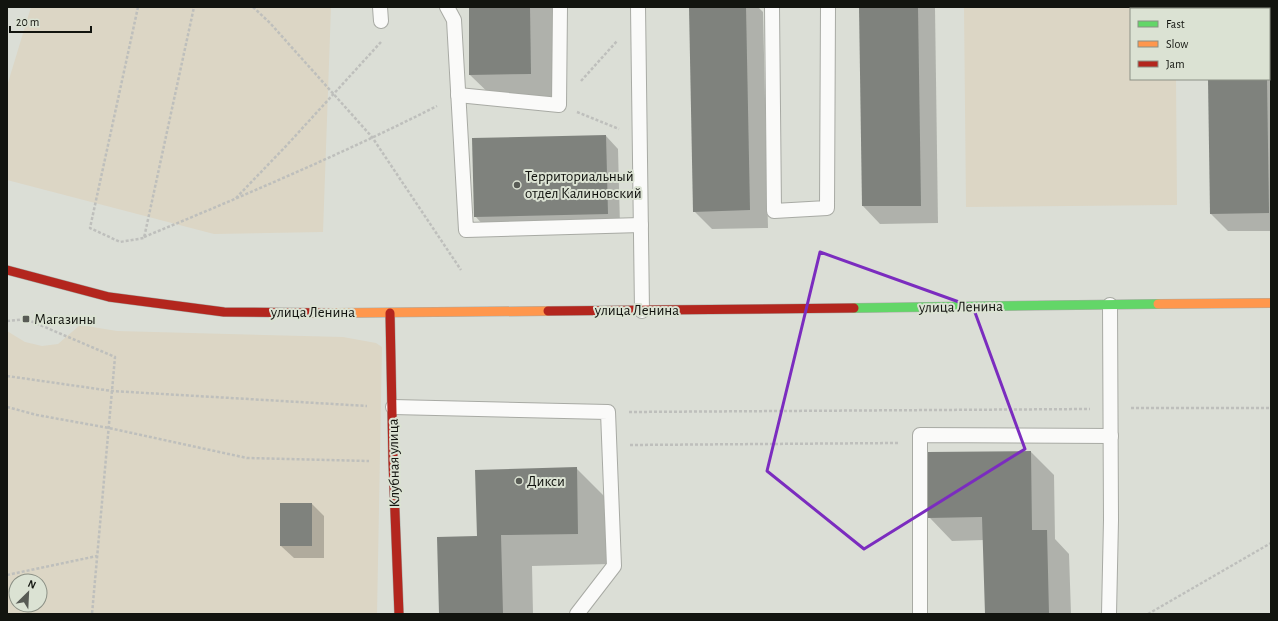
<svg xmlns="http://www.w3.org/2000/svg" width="1278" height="621" viewBox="0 0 1278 621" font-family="'Alegreya Sans',sans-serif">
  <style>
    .green { fill: #dcd6c5; fill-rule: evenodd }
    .shadow { fill: #0003 }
    .building { fill: #7f827d }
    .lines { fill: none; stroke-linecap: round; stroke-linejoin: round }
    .lane-casing { stroke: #a8aaa4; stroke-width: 16 }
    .fast-casing { stroke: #a8aaa4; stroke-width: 10 }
    .slow-casing { stroke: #a8aaa4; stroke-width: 10 }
    .jam-casing { stroke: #a8aaa4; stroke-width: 10 }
    .path { stroke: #bebfbc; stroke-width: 2.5; stroke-dasharray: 3 2; stroke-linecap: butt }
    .lane { stroke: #fafaf9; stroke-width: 14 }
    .fast { stroke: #63d668; stroke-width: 9 }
    .slow { stroke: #ff974d; stroke-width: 9 }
    .jam { stroke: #b3261e; stroke-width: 9 }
    .marked { fill: none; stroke: #7b2cbf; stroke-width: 3; stroke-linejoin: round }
    .poi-dot { fill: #585b55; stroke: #dbe2d3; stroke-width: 1.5 }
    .labels { text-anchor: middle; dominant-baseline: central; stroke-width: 4; stroke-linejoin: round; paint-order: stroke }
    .poi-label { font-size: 15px; fill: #12140f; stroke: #dbe2d3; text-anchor: start }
    .street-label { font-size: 15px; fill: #12140f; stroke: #dbe2d3 }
  </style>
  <rect width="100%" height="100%" fill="#dbded6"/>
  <g class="green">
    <polygon points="31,7 331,7 323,232 214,234 7,180 7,86"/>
    <polygon points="964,7 1175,7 1175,9 1131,9 1131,79 1176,79 1177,205 966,207"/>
    <path d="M80 325 117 331 343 337 376 343 382 347 377 614H7V331L25 342 42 346 58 344ZM16 581H40V605H16Z"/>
  </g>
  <g class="shadow">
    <polygon points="470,7 557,7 558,101 498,102 470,75"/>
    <polygon points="690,7 758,7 763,12 768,228 712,229 694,211"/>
    <polygon points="860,7 934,7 935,8 938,223 880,224 863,206"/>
    <polygon points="1208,7 1271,7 1271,231 1228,231 1211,214 1209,79 1269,79 1269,9 1208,9"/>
    <polygon points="606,136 618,149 620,226 487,229 475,216"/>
    <polygon points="1031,452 1054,475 1055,539 1069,554 1071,614 986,614 984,540 952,541 930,518"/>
    <polygon points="576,468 607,499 609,564 532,566 533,614 440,614 478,537"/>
    <polygon points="312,504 324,516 324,558 294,558 281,546"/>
  </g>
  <g class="building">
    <polygon points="469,7 530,7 531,74 469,75"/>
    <polygon points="689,7 746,7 750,210 693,212"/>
    <polygon points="859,7 918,7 921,206 862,206"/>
    <polygon points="1208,79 1267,79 1269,213 1210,214"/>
    <polygon points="606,135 608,214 474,217 472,138"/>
    <polygon points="1031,451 1032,530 1047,530 1049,614 985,614 982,517 928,518 928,452"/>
    <polygon points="577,467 578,534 501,535 503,614 439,614 437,537 477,536 475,470"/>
    <rect x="280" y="503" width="32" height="43"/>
  </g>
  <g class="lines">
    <g class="lane-casing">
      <g id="lane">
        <polyline points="380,7 381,21"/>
        <polyline points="447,7 454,20 466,230 641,225"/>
        <polyline points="638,7 642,311"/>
        <polyline points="772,7 774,211 827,208 828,7"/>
        <polyline points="458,95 559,105 560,7"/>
        <polyline points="393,407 608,412 614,566 577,614"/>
        <polyline points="920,614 920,435 1111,436"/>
        <polyline points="1109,614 1111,520 1110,305"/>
      </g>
    </g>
    <g class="fast-casing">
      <polyline id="fast" points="854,308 1158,304"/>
    </g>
    <g class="slow-casing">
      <g id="slow">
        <polyline points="1158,304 1271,303"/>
        <polyline points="335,313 548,311"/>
      </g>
    </g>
    <g class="jam-casing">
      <g id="jam">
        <polyline points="7,270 109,297 224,312 335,313"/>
        <polyline points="548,311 854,308"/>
        <polyline points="390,313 393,462 399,614"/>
      </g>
    </g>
    <g class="path">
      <polyline points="138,7 90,228 120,242 144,238 194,7"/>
      <polyline points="253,7 270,23 372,137 461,270"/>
      <polyline points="581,81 617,41"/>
      <polyline points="577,112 619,129"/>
      <polyline points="236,198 287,145 381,42"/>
      <path d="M144 237C243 196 342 154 437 106"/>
      <polyline points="7,321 26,319 115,357 92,614"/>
      <polyline points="7,376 112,391 367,406"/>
      <polyline points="7,407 37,415 109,428 247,458 369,461"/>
      <polyline points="1131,408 1271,408"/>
      <polyline points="629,412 1090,409"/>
      <polyline points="630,445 899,443"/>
      <polyline points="7,575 97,556"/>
      <polyline points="1148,614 1271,543"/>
    </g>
    <use href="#lane" class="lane"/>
    <use href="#fast" class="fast"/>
    <use href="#slow" class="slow"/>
    <use href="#jam" class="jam"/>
  </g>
  <path class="marked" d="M820 252 973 307 1025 449 864 549 767 471Z"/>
  <g class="poi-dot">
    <circle cx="517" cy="185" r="4"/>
    <rect x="22" y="315" width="8" height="8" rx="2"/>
    <circle cx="519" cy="481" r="4"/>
  </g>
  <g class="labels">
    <g class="poi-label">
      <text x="525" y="176">Территориальный<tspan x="525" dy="17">отдел Калиновский</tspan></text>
      <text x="34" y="319">Магазины</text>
      <text x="527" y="481">Дикси</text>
    </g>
    <g class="street-label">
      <text transform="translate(961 307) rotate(-1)">улица Ленина</text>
      <text x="637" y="310">улица Ленина</text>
      <text x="313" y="312">улица Ленина</text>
      <text transform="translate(394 463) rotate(-91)">Клубная улица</text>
    </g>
  </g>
  <rect width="1278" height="621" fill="none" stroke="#12140f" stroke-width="16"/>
  <rect x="1130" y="8" width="140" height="72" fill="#dbe2d3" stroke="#8b9085"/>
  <rect x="1138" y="21" width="20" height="6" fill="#63d668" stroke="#8b9085"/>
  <text x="1166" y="28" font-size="12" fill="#12140f">Fast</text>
  <rect x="1138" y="41" width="20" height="6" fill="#ff974d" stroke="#8b9085"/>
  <text x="1166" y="48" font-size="12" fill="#12140f">Slow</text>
  <rect x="1138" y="61" width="20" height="6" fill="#b3261e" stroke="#8b9085"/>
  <text x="1166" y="68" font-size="12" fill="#12140f">Jam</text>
  <g transform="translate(28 593) rotate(24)"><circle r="19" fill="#dbe2d3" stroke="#8b9085"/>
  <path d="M0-3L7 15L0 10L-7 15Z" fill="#585b55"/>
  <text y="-6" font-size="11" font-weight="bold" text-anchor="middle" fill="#12140f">N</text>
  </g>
  <path d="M10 26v6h81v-6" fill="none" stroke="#12140f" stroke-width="2"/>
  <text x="16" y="26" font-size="12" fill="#12140f" stroke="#dbe2d3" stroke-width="3" paint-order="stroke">20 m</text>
</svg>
